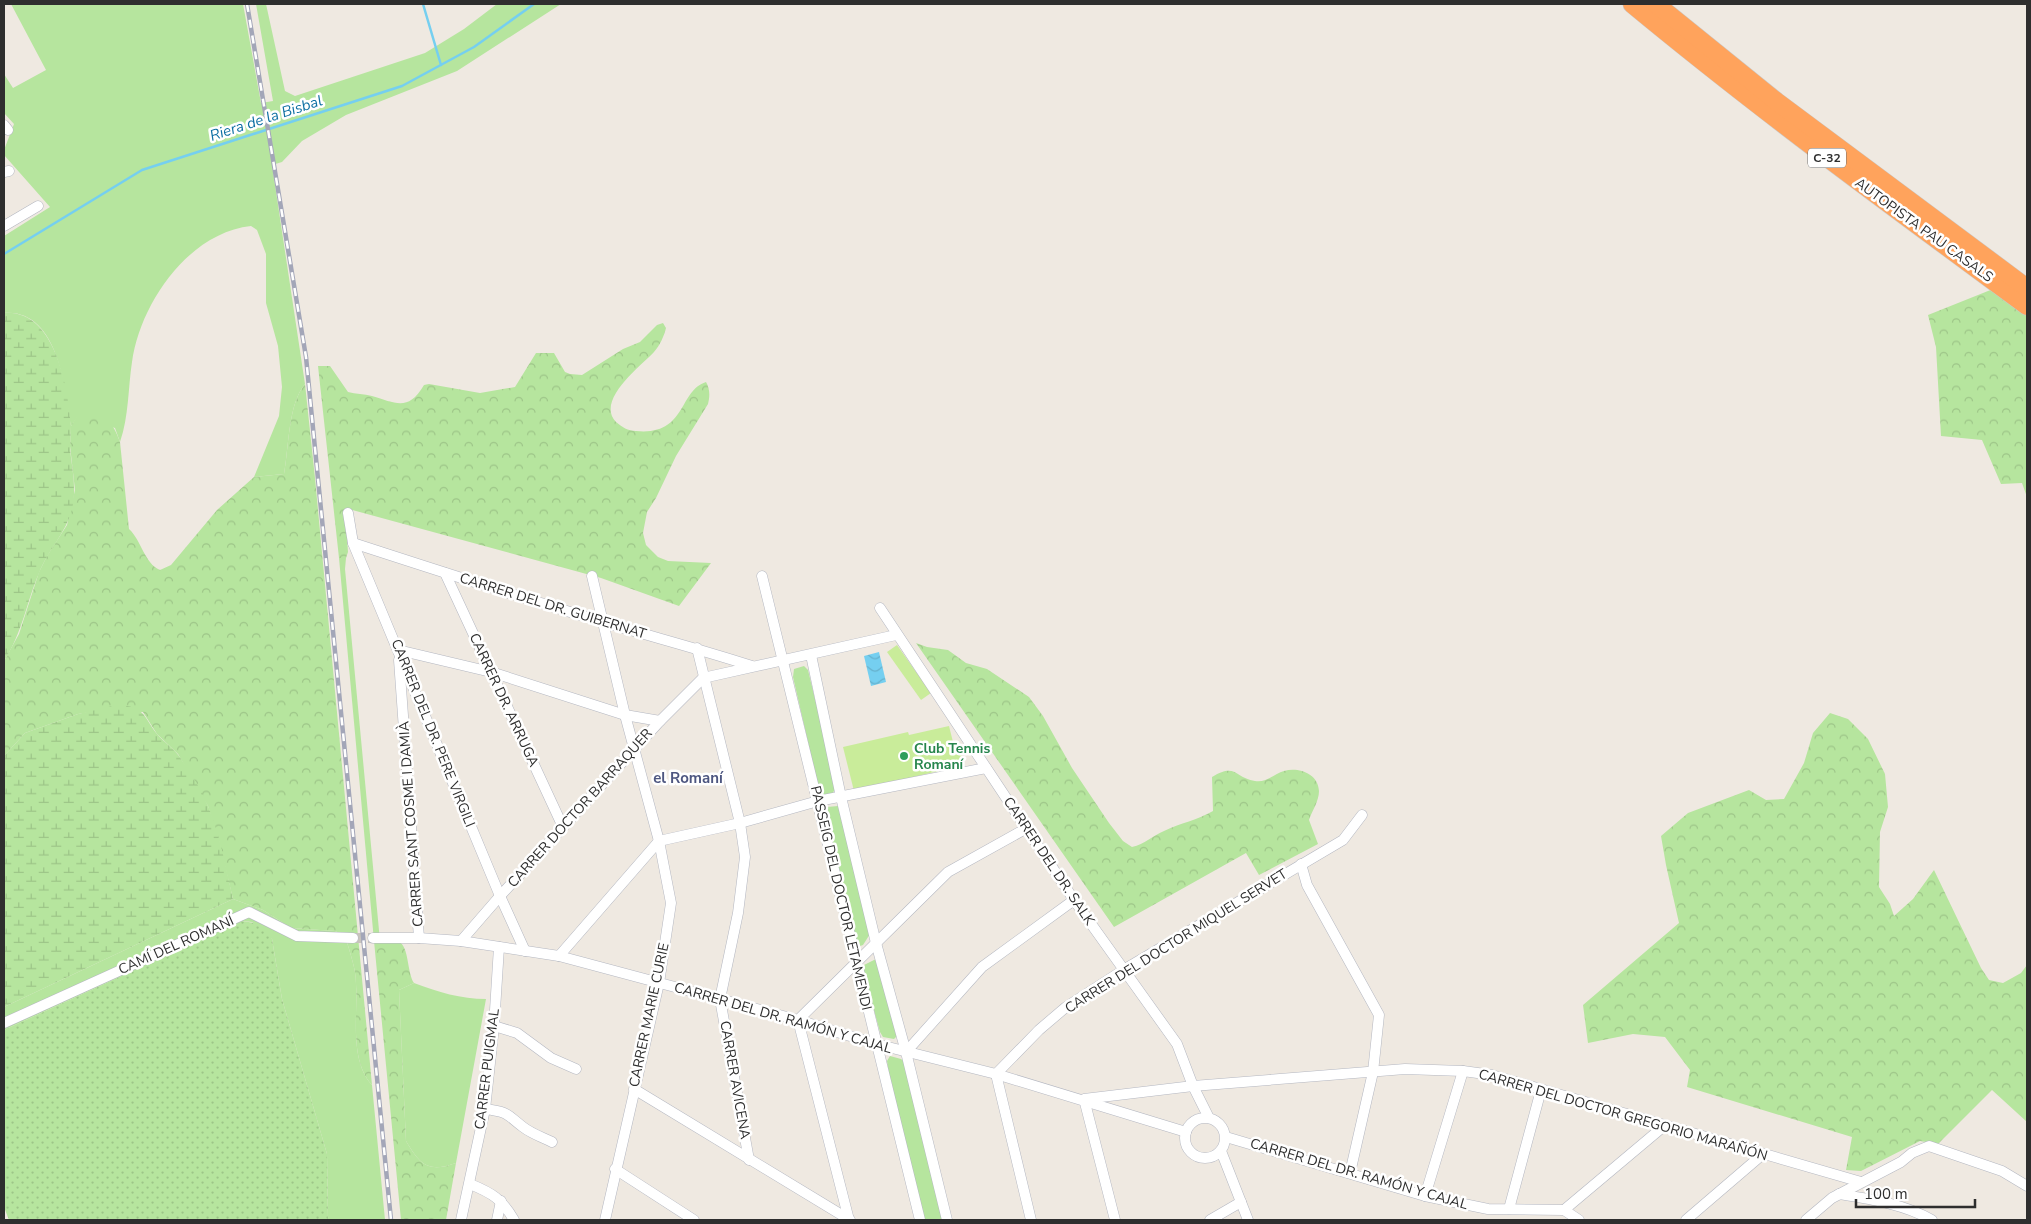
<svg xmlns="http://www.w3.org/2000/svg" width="2031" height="1224" viewBox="0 0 2031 1224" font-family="'Nunito Sans',sans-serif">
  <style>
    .grass { fill: #b6e59e }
    .forest { fill: url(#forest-crowns) }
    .wetland { fill: url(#wetland-marsh) }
    .park { fill: url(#park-dots) }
    .pitch { fill: #c9ec9a }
    .water { fill: url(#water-waves) }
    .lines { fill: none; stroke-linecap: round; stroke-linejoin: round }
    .stream { stroke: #75cff0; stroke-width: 2.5 }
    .street-tunnel { stroke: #c8c4bd; stroke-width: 10; stroke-dasharray: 10 5; stroke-linecap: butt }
    .street-casing { stroke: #b4b7c1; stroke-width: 11 }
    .highway-casing { stroke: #c9c9c9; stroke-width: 19 }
    .street { stroke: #fff; stroke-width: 10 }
    .highway { stroke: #ffa35c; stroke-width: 18 }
    .rail-casing { stroke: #a3a6b8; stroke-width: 4.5 }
    .rail { stroke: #fff; stroke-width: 2.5; stroke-dasharray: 8; stroke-linecap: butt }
    .leisure-dot { fill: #2e9e5b; stroke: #fff; stroke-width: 2 }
    .labels { text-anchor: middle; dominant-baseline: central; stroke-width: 5; stroke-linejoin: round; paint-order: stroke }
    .shield { fill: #fff; stroke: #6d6d6d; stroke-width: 1 }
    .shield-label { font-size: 12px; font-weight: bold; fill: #2e2e2e }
    .street-label { font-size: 14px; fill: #2e2e2e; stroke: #fff }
    .leisure-label { font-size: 14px; font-weight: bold; fill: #27864d; stroke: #fff; text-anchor: start }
    .water-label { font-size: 15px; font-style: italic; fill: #0d6fa3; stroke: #fff }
    .neighbourhood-label { font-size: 15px; font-weight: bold; fill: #4d5680; stroke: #fff }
  </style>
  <defs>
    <pattern id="forest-crowns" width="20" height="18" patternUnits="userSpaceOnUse" patternTransform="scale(1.25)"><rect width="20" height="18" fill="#b6e59e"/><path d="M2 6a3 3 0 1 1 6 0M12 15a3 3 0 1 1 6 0" fill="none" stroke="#9dc588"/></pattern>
    <pattern id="wetland-marsh" width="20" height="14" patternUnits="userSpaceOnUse" patternTransform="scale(1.25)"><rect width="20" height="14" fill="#b6e59e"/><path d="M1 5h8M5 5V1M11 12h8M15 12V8" fill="none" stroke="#9dc588"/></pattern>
    <pattern id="park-dots" width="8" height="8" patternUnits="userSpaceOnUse" patternTransform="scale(1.25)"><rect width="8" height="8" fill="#b6e59e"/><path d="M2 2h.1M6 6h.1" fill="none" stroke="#9dc588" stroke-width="1.8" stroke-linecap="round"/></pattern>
    <pattern id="water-waves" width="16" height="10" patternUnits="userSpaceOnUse" patternTransform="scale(1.25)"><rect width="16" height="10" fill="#75cff0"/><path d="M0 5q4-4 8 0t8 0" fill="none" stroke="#66b2ce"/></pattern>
  </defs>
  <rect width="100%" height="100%" fill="#efe9e1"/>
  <g class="grass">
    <path d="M11 4H243L261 103 273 101 256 4H266L285 91 295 96 425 53 464 29 497 4H561L457 71 346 115 302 141 282 162 272 165 305 384C288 404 289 447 284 474L254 477 279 416 282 387 278 346 266 303V254L257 230 251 226C188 233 140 304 132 362 128 388 129 416 120 442L115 428 78 416 71 426C65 388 58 309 4 313V236L50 207 4 155V150L14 124 4 113V74L13 88 46 70Z"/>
    <polygon points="339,558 346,558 345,569 380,941 374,941"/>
    <polygon points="804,666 808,670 836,786 833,793 825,795 820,794 793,677 794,669"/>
    <polygon points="838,806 870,934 863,945 857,947 825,814 827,807"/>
    <path d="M233 899 263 910 291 928 335 931 342 934 346 939C350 953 356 969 356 984 358 1014 349 1060 372 1085L385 1220H328L327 1154 282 999 272 939 252 922 241 921 4 1030V1007Z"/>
    <polygon points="876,959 896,1030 896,1037 894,1039 883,1037 880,1032 864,974 864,965"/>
    <path d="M414 983C438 992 461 999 486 999L456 1163C428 1173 420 1165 406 1141L399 990Z"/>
    <polygon points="890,1056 901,1059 906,1063 943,1220 925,1220 889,1075 887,1061"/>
  </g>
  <g class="forest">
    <polygon points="1993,289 2027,315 2027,497 2022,483 2001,484 1982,440 1941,436 1936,347 1928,315"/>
    <path d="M663 323 666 328C664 336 660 345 654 352 642 365 595 400 616 422 622 427 628 431 636 431 687 436 678 391 706 382 710 389 710 396 708 404L676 456 656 498 647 512 643 533 646 545 658 557 668 561 711 563 679 606 601 578 345 508 348 552 346 558H339L318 366H330L348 392C356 394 364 394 372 396 396 403 408 412 424 385L429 384 480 393 515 387 536 353H554L565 372 570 374 582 375 623 349 640 342 657 325Z"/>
    <path d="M305 384 315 478 372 1085C349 1060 358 1014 356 984 356 969 350 953 346 939L342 934 335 931 291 928 263 910 233 899 219 841 208 806 178 754 157 734 143 712 97 711 78 714 25 733 4 756V661L19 634 39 572 47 556 67 525 75 490 70 446 71 426 77 416C102 413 112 418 120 442L129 529C142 541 144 563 160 570L171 565 217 510 254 477 284 474C289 447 288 404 305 384Z"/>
    <path d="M916 643 927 647 948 650 966 663 987 669 1029 697 1043 716 1072 768 1109 823 1123 841 1132 847C1145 844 1152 836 1164 831 1180 823 1198 820 1213 811L1212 777C1236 762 1235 778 1255 781 1266 783 1274 774 1284 771 1298 767 1318 773 1319 791 1319 801 1312 811 1309 820L1318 844 1259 875 1246 853 1114 927Z"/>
    <polygon points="1830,713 1848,719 1868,739 1885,774 1888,807 1880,832 1879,887 1890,904 1894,916 1913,899 1934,870 1981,968 1989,980 2003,983 2021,973 2027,965 2027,1122 1992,1090 1938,1144 1920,1141 1861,1171 1846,1170 1852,1137 1687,1087 1690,1070 1665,1037 1633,1034 1588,1043 1583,1005 1679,923 1666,865 1661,836 1688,813 1749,790 1766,800 1784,799 1804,763 1813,733"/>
    <path d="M374 941C381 941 392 939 399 942 409 946 407 973 414 983L399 990 406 1141C420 1165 428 1173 456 1163L446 1220H401Z"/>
  </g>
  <g class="wetland">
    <path d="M4 313C55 309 68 387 71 426 71 433 70 441 70 449 72 469 77 488 72 509 66 533 48 550 39 573 26 604 23 631 4 661Z"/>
    <path d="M117 705C145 706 143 716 157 734 164 742 173 748 179 756 190 772 201 789 208 806 220 835 226 868 233 899L4 1007V756L25 733 78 714Z"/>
  </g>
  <path class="park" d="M241 921C254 922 267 926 272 939L282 999 327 1154 328 1220H9L4 1207V1030Z"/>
  <g class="pitch">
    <polygon points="897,645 931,693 921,700 887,652"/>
    <polygon points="949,726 954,746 959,745 964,765 854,791 843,747 908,732 909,735"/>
  </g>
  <polygon class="water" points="879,652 886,682 871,686 864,656"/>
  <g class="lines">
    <g class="stream">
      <polyline points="423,4 441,65"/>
      <polyline points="4,254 142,170 402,86 474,47 534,4"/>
    </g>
    <polyline class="street-tunnel" points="353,938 373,938"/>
    <g class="street-casing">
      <g id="street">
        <polyline points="4,125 8,130"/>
        <polyline points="4,172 9,171"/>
        <polyline points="4,226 38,206"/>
        <polyline points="348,513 353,543 500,896 525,951"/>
        <path d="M353 543C436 570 519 597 603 622 653 637 703 650 752 666"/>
        <polyline points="445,573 563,827"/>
        <polyline points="592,576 625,715 659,841 671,903 659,983 605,1220"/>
        <polyline points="762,576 920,1220"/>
        <polyline points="880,608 1074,900 1177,1044 1193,1086 1209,1118"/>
        <polyline points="697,648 740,823 745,857 738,913 720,999 749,1160"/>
        <polyline points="398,650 491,672 625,715 660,721"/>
        <polyline points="811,655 841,797 876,943 906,1052 947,1220"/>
        <polyline points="399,660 419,938"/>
        <polyline points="1301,864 1307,885 1379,1015 1373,1072 1350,1173"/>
        <polyline points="373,938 419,938 461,941 559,956 798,1020 876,1044 996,1074 1186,1132"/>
        <polyline points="461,941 500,896 660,721 703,678 896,635"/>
        <polyline points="559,956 659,841 740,823 818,801 986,768"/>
        <polyline points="4,1023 249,912 297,936 353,938"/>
        <polyline points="494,1026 517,1033 551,1058 576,1069"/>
        <polyline points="906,1052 982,967 1074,900"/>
        <polyline points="634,1089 850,1220"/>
        <path d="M485 1109C509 1112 506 1114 523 1127 532 1134 542 1137 552 1142"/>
        <circle cx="1205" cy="1138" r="20"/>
        <polyline points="1226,1137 1425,1196 1488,1209 1564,1210 1579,1220"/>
        <polyline points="1221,1151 1248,1220"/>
        <polyline points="615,1169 694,1220"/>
        <path d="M470 1184C492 1193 502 1199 514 1220"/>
        <path d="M1839 1194C1870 1199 1904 1204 1932 1220"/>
        <polyline points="1425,1196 1463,1071"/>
        <polyline points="1509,1209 1541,1090"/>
        <polyline points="1564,1210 1664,1126"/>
        <polyline points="461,1220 485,1109 494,1026 499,947"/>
        <polyline points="497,1220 501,1201"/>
        <polyline points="849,1220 798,1020 948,872 1027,828"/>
        <polyline points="1031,1220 996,1074 1039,1030 1066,1007 1125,969 1343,840 1362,815"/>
        <polyline points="1115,1220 1084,1099 1193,1086 1405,1069 1463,1071 1492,1075 1861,1182"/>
        <polyline points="1210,1220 1241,1202"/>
        <polyline points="1686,1220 1763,1154"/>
        <polyline points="1806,1220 1832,1198 1901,1162 1912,1153 1929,1146 2002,1171 2027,1186"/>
      </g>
    </g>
    <g class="highway-casing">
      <g id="highway">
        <path d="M1632 4C1760 110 1894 208 2027 306"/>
        <polyline points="1656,4 1776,101 2027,288"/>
      </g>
    </g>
    <use href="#street" class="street"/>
    <use href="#highway" class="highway"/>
    <g class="rail-casing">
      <polyline id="rail" points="247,4 306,357 391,1220"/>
    </g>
    <use href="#rail" class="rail"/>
  </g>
  <circle class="leisure-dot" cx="904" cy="756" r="5"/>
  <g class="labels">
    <rect class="shield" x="1808" y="148.5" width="38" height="19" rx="4"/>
    <g class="shield-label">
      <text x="1827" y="158">C-32</text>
    </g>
    <g class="street-label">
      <text transform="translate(1924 230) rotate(36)">AUTOPISTA PAU CASALS</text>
      <text transform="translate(553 606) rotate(17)">CARRER DEL DR. GUIBERNAT</text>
      <text transform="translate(504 700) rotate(65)">CARRER DR. ARRUGA</text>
      <text transform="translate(433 733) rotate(68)">CARRER DEL DR. PERE VIRGILI</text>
      <text transform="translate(580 808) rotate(-48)">CARRER DOCTOR BARRAQUER</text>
      <text transform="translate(411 824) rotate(-94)">CARRER SANT COSME I DAMIÀ</text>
      <text transform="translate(1049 861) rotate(56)">CARRER DEL DR. SALK</text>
      <text transform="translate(841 898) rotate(77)">PASSEIG DEL DOCTOR LETAMENDI</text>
      <text transform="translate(1176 941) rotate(-32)">CARRER DEL DOCTOR MIQUEL SERVET</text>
      <text transform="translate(176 945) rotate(-24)">CAMÍ DEL ROMANÍ</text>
      <text transform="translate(649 1015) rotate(-78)">CARRER MARIE CURIE</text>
      <text transform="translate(783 1018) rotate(16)">CARRER DEL DR. RAMÓN Y CAJAL</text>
      <text transform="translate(487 1069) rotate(-83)">CARRER PUIGMAL</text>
      <text transform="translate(735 1080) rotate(80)">CARRER AVICENA</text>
      <text transform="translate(1623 1115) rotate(16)">CARRER DEL DOCTOR GREGORIO MARAÑÓN</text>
      <text transform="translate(1359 1174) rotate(16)">CARRER DEL DR. RAMÓN Y CAJAL</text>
    </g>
    <g class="leisure-label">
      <text x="914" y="748">Club Tennis<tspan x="914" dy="16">Romaní</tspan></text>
    </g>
    <g class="water-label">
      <text transform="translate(266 118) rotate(-18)">Riera de la Bisbal</text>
    </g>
    <g class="neighbourhood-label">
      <text x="688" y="778">el Romaní</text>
    </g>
  </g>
  <rect width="2031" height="1224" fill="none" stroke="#2e2e2e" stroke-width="10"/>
  <path d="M1856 1199v8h119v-8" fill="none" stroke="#2e2e2e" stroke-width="2.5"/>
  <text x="1864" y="1199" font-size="15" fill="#2e2e2e" stroke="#ffffff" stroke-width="4" paint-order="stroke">100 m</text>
</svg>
